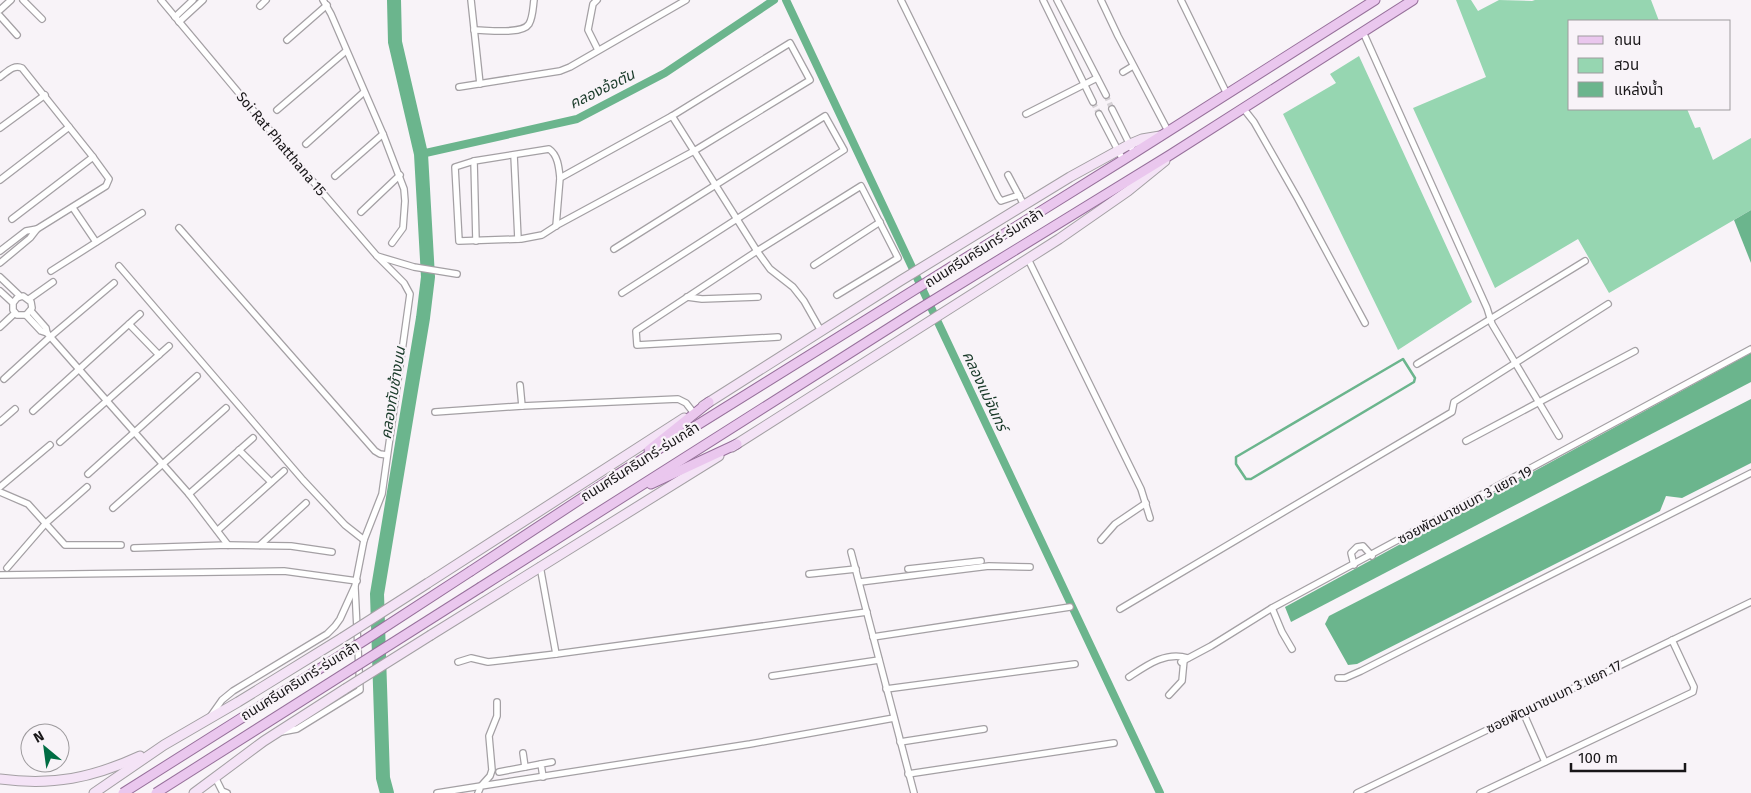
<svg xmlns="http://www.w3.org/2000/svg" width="1751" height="793" viewBox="0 0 1751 793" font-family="'Fira Sans','Noto Sans Thai',sans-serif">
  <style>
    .green { fill: #96d6b1 }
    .water { fill: #6bb58d }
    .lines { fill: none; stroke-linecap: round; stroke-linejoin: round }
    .stream { stroke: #6bb58d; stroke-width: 2.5 }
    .canal { stroke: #6bb58d; stroke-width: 8 }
    .river { stroke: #6bb58d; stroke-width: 14 }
    .street-tunnel { stroke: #d6d2d6; stroke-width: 5.5; stroke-dasharray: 5.5 3; stroke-linecap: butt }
    .street-casing { stroke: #a4a0a4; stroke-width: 8 }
    .secondary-casing { stroke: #a4a0a4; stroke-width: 11 }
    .primary-casing { stroke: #97719b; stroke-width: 11 }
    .street { stroke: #fff; stroke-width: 5.5 }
    .secondary { stroke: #f4e3f6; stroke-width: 9 }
    .primary { stroke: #eac7ee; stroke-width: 9 }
    .secondary-bridge-casing { stroke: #a4a0a4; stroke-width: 11; stroke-linecap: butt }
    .primary-bridge-casing { stroke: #97719b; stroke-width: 11; stroke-linecap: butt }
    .secondary-bridge { stroke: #f4e3f6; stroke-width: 9 }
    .primary-bridge { stroke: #eac7ee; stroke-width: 9 }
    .labels { text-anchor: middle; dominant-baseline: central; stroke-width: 4.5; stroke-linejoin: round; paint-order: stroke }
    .street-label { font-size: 14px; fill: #181618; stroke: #f8f3f8 }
    .water-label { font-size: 15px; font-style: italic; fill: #183928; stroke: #f8f3f8 }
  </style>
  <rect width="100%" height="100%" fill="#f8f3f8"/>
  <g class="green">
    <polygon points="1456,0 1471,0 1478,11 1499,0 1532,1 1535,0 1651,0 1659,21 1570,21 1570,109 1687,109 1695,128 1700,127 1713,160 1751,138 1751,210 1609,293 1578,239 1495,288 1413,108 1486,77"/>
    <polygon points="1359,56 1472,302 1398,350 1283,114 1336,83 1330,74"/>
  </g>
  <g class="water">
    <polygon points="1751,210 1751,263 1734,220"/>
    <polygon points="1751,353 1751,382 1291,622 1285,607"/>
    <polygon points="1751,399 1751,463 1682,498 1666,496 1660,511 1357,664 1348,665 1325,624 1329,616"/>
  </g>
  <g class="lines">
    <polygon class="stream" points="1403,359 1415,378 1414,382 1251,479 1246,479 1236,464 1236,457"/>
    <g class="canal">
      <polyline points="786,0 1160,793"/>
      <polyline points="421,154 577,119 665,73 774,0"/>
    </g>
    <polyline class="river" points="387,793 383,778 377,594 423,318 428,277 421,154 395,42 394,0"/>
    <g class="street-tunnel">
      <polyline points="1106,95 1112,109"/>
      <polyline points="1093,102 1099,114"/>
    </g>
    <g class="street-casing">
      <g id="street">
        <polyline points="23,0 42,19"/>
        <polyline points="161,0 304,171 377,256 414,267 457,274"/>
        <polyline points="323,0 331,14 383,134 404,189 405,201 403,228 392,243"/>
        <polyline points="471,0 480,84"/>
        <polyline points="597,0 593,4 588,30 598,50"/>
        <polyline points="901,0 998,197 1001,201 1019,195"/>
        <polyline points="1043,0 1093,102"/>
        <polyline points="1057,0 1106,95"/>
        <polyline points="1101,0 1118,36 1168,131"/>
        <polyline points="1181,0 1227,94"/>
        <polyline points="260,6 266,0"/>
        <polyline points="0,10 11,0"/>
        <polyline points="0,16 17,35"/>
        <polyline points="175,17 193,0"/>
        <polyline points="179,22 203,0"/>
        <path d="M474 30C487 30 522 35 529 24 533 17 533 7 534 0"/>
        <polyline points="1363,32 1487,308 1492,324 1559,436"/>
        <polyline points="287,40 327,5"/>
        <polyline points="1123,72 1133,66"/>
        <path d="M0 77C7 72 14 64 22 68L93 157 109 179 106 186 37 229"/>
        <polyline points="459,87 560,71 570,67 686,0"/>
        <polyline points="1243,108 1254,122 1298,199 1365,323"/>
        <polyline points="1112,109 1134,153"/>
        <polyline points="277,110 346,51"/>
        <polyline points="1026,114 1097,78"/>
        <polyline points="1099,114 1123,160"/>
        <polyline points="0,128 45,95"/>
        <polyline points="306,144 364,92"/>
        <polyline points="514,155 518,239"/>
        <polyline points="474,161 455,167 459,241 521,239 542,235 559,224 694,151 810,80 790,43 672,116 757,251 770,269 793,287 804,301 821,331"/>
        <polyline points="1008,175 1024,205"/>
        <polyline points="335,176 383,134"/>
        <polyline points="0,180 69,127"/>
        <polyline points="73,208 96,242"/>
        <polyline points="361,212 400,175"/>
        <polyline points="12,219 93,157"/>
        <polyline points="556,226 560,178 672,116"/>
        <polyline points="179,228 375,451 380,454 387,455"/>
        <path d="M476 241 474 161 549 149C558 155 559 168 560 178"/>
        <polyline points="614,249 825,116 844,150 622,293"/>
        <polyline points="0,251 26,231 37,229 30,238 0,263"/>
        <polyline points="1028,259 1141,489 1150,518"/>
        <polyline points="814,265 880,222"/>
        <polyline points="119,266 303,480 345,525 364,540"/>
        <polyline points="51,271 142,213"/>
        <polyline points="0,277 20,296"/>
        <polyline points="0,291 13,303 13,310 17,315 26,315 32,308 31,302 23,296 17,298 13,303"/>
        <polyline points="687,297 702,299 758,297"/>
        <polyline points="29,299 53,282"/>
        <polyline points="26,315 41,331 47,333 46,328 31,311"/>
        <polyline points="129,324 159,355"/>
        <polyline points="0,327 15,313"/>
        <polyline points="47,333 189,494 228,545"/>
        <polyline points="778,337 637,345 636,331 757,251 861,186 898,258 837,295"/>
        <polyline points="1417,364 1585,261"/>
        <polyline points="4,379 50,337 114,283"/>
        <polyline points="520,385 522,406"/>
        <polyline points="33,411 140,314"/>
        <polyline points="435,412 522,406 678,399 686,403 693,412"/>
        <polyline points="0,422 15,409"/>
        <polyline points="1466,441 1635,351"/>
        <polyline points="60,442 169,346"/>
        <polyline points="239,450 271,482"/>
        <polyline points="88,474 197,376"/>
        <polyline points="0,487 50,445"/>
        <polyline points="0,492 28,504 65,545 121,545"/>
        <polyline points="189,494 253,438"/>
        <polyline points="113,508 226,408"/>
        <polyline points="218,530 284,471"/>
        <polyline points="1101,540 1115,524 1146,503"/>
        <polyline points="260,545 306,503"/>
        <polyline points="134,548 228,545 291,546 332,552"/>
        <polyline points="851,552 914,793"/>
        <polyline points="1354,565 1351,553 1357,547 1363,546 1372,556"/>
        <polyline points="540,566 556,654"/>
        <polyline points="7,568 46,523 87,487"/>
        <polyline points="908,569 981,561"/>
        <polyline points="809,574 856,569"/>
        <polyline points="0,575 284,571 357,581"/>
        <polyline points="860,582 989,566 1030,567"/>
        <polyline points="1272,608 1282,632 1292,649"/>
        <polyline points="1120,609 1452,412 1454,402 1608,304"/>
        <polyline points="873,637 1070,607"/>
        <polyline points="458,662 471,658 488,662 556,654 867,612"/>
        <polyline points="1181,662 1211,646 1272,608 1751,349"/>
        <polyline points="772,676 879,660"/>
        <path d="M1129 677C1147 665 1166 651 1188 658"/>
        <polyline points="1338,678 1345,678 1361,671 1751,473"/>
        <polyline points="886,689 1075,664"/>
        <polyline points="1169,695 1182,681 1184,660"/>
        <polyline points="1523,712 1545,762"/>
        <polyline points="210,717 222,700 233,691 327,634 335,626 340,619 355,586 364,540 382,494 410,294 404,283 377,256"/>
        <polyline points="281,732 297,729 360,690 355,588"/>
        <polyline points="900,742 984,729"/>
        <polyline points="523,753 525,767"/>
        <polyline points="499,772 541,764"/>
        <polyline points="908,774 1114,743"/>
        <polyline points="215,777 222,791 227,793"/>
        <polyline points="543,777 541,764 552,762"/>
        <polyline points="437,793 481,786 490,776 492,770 489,736 497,716 497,702"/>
        <polyline points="478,793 481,786 750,744 894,718"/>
        <polyline points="1357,793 1751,602"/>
        <polyline points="1480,793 1693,692 1694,687 1672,640"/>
      </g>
    </g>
    <g class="secondary-casing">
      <g id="secondary">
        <polyline points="703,406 900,281 1070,177 1130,144 1142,139 1160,136"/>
        <polyline points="732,447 1059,239 1128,191 1165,161"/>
        <polyline points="428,583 684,418"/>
        <polyline points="431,635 719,456"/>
        <path d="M0 779C53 786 92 778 140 756"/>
        <polyline points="94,793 164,745 238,702 342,638"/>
        <polyline points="194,793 264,741 345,689"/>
      </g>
    </g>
    <g class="primary-casing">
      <g id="primary">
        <polyline points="649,450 709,402"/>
        <polyline points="651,484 737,444"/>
        <polyline points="471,571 617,475 1123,160 1375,0"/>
        <polyline points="481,587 916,311 1170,155 1413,0"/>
      </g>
    </g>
    <use href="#street" class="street"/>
    <use href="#secondary" class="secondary"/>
    <use href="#primary" class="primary"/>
    <g class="secondary-bridge-casing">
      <g id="secondary-bridge">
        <polyline points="342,638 428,583"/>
        <polyline points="345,689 431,635"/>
      </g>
    </g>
    <g class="primary-bridge-casing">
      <g id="primary-bridge">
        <polyline points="123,793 365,640 471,571"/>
        <polyline points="156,793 481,587"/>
      </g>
    </g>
    <use href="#secondary-bridge" class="secondary-bridge"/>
    <use href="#primary-bridge" class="primary-bridge"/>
  </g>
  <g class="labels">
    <g class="street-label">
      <text transform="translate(281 144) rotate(50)">Soi Rat Phatthana 15</text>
      <text transform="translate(984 248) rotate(-32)">ถนนศรีนครินทร์-ร่มเกล้า</text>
      <text transform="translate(640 462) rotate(-32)">ถนนศรีนครินทร์-ร่มเกล้า</text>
      <text transform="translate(1465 505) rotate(-28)">ซอยพัฒนาชนบท 3 แยก 19</text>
      <text transform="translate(300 681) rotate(-32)">ถนนศรีนครินทร์-ร่มเกล้า</text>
      <text transform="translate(1554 697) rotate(-26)">ซอยพัฒนาชนบท 3 แยก 17</text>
    </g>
    <g class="water-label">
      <text transform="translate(602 89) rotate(-26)">คลองอ้อตัน</text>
      <text transform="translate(985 391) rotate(65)">คลองแม่จันทร์</text>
      <text transform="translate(393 393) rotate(-81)">คลองทับช้างบน</text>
    </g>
  </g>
  <rect x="1568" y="20" width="162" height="90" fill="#f8f3f8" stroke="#9e9b9e"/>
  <rect x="1578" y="36" width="25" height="8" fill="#eac7ee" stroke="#9e9b9e"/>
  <text x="1614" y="45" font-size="15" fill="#181618">ถนน</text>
  <rect x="1578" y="58" width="25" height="15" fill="#96d6b1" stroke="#9e9b9e"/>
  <text x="1614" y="70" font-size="15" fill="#181618">สวน</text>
  <rect x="1578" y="82" width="25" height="15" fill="#6bb58d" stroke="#9e9b9e"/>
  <text x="1614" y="95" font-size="15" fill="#181618">แหล่งน้ำ</text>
  <g transform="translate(45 748) rotate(331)"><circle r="24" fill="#f8f3f8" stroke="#9e9b9e"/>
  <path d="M0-4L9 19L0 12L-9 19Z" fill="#006c43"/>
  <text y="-8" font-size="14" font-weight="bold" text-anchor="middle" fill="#181618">N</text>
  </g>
  <path d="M1571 763v8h114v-8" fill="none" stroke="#181618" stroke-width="2.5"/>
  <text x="1578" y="763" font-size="15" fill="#181618" stroke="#f8f3f8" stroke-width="4" paint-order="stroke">100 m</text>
</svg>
